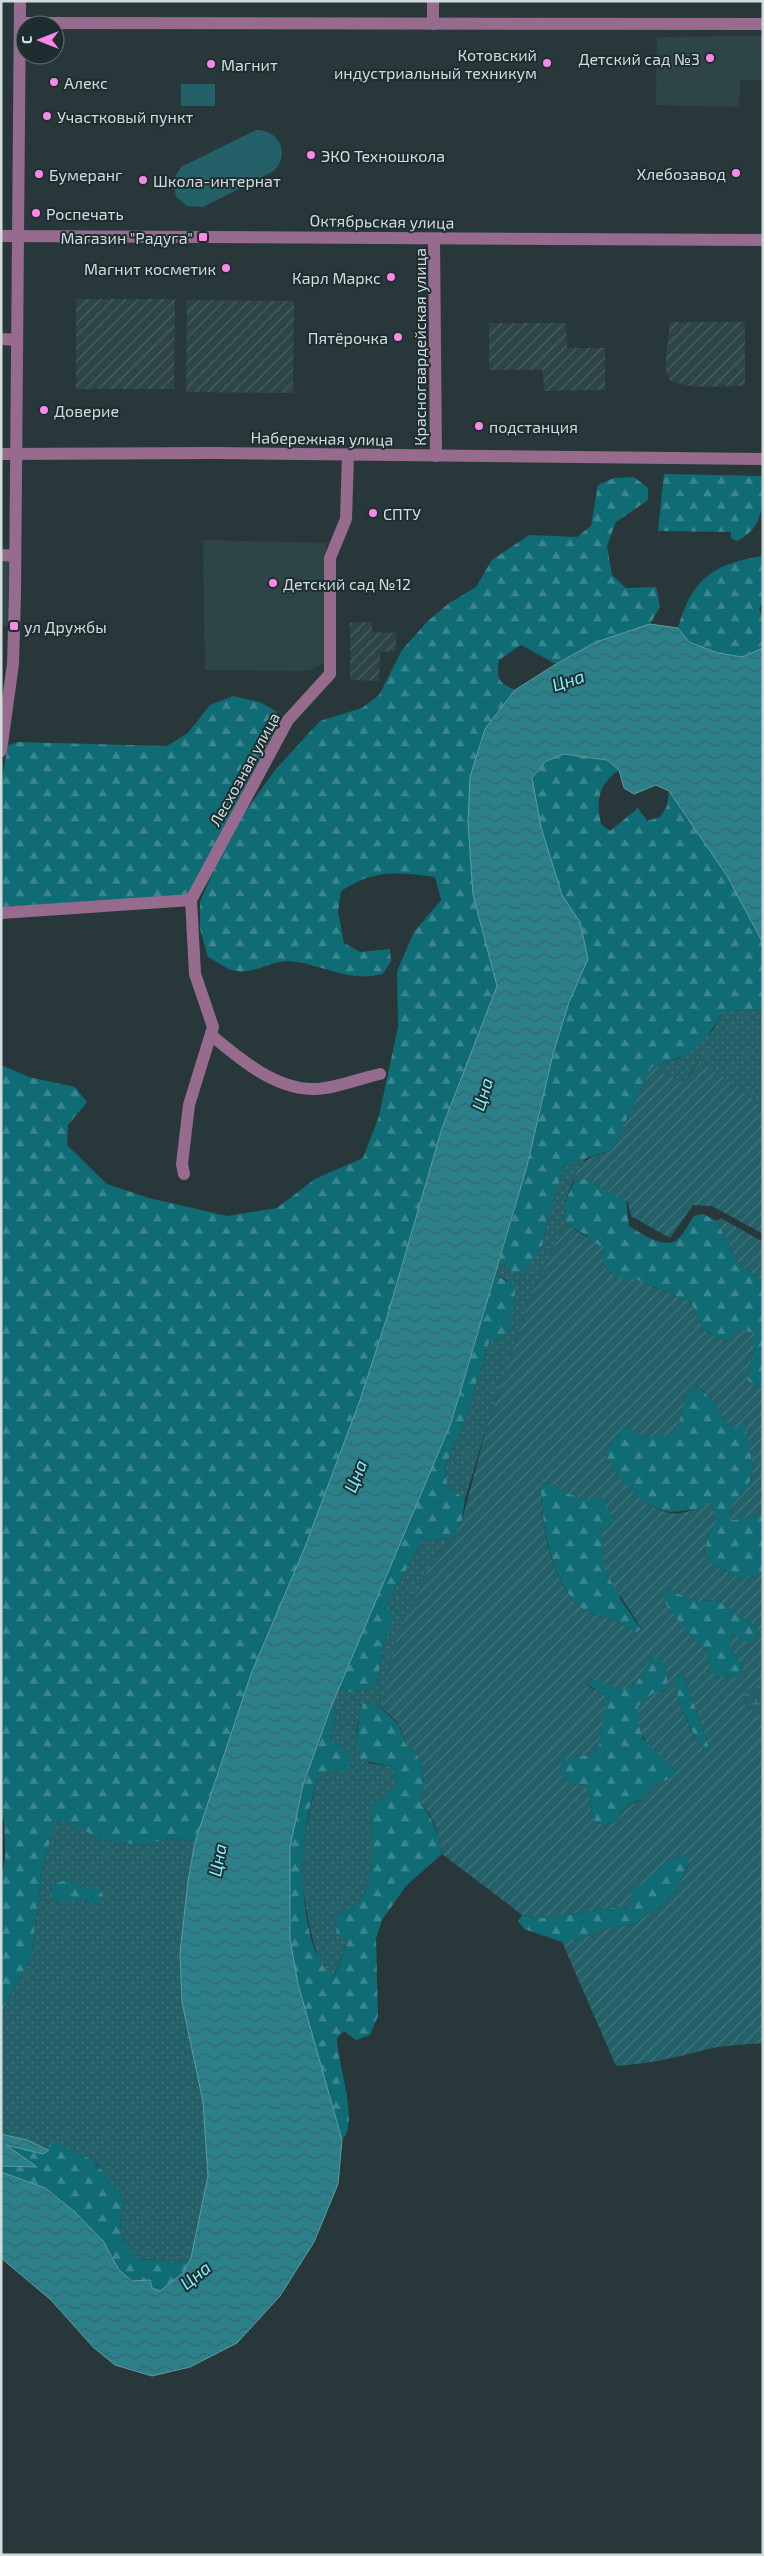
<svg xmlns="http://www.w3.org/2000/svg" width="764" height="2556" viewBox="0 0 764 2556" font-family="'Exo 2',sans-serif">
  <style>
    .built { fill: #2e4548 }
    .industrial { fill: url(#industrial-furrows) }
    .grass { fill: url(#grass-dots) }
    .forest { fill: url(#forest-firs) }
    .wetland { fill: url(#wetland-marsh) }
    .garden { fill: url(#garden-furrows); fill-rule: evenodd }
    .pitch { fill: #236068 }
    .water { fill: url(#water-waves); stroke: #5e9ca2 }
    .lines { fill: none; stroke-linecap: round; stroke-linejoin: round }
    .minor { stroke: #966b8d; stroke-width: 12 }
    .poi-dot { fill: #fb87e6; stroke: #1e2e30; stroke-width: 2 }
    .labels { text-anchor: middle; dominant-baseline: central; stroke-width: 4; stroke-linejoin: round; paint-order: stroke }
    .poi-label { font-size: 16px; fill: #d2dcdd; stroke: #1e2e30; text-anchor: start }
    .street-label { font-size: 16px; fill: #d2dcdd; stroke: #1e2e30 }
    .water-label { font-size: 18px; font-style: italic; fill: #81f0fd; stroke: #1e2e30 }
  </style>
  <defs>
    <pattern id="industrial-furrows" width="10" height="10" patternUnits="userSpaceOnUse" patternTransform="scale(1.25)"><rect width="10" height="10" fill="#2e4548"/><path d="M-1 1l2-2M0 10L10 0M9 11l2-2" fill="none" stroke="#4b5f62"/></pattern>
    <pattern id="grass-dots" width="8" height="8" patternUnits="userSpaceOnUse" patternTransform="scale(1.25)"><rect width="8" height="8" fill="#236068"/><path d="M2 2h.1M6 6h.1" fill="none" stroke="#42767d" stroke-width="1.8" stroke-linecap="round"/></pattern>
    <pattern id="forest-firs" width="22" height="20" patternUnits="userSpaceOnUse" patternTransform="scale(1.25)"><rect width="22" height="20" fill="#0f6c75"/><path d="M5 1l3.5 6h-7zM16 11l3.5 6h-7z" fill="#3c878f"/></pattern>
    <pattern id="wetland-marsh" width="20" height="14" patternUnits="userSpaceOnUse" patternTransform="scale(1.25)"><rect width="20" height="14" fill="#236068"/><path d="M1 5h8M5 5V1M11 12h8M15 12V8" fill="none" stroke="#42767d"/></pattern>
    <pattern id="garden-furrows" width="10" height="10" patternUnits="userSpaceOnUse" patternTransform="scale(1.25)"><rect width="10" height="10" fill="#236068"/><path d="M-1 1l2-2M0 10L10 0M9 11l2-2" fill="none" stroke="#42767d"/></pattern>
    <pattern id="water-waves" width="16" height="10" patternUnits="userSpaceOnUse" patternTransform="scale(1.25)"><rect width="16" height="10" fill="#2c8089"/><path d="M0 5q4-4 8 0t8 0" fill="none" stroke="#34676d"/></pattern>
  </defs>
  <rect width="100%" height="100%" fill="#28383a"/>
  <g class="built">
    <polygon points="763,36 763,80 740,80 739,107 656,105 657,37"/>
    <polygon points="203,540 326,543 326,662 308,671 205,670"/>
    <polygon points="1,555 15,556 14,626 1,626"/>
  </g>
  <g class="industrial">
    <polygon points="76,299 175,299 174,389 76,389"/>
    <polygon points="187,300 294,301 293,393 186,392"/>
    <polygon points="670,322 745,322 745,386 694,387 670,381 665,368"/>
    <polygon points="489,323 566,323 567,348 605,348 605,390 544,391 543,370 489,370"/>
    <polygon points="372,622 372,632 396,633 396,651 380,652 379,681 350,680 350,623"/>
  </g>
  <g class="grass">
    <polygon points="763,1010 763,1107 699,1061 684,1082 652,1067 678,1059 712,1031 723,1011"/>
    <polygon points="586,1158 576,1172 565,1203 565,1223 530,1298 487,1426 465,1499 448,1486 444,1470 466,1416 489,1342 505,1336 507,1280 495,1274 500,1259 510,1271 542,1246 549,1213 565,1164"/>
    <path d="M453 1538 436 1555 398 1635 382 1709 371 1702 364 1704C354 1734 353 1736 369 1763L391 1766 399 1785 371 1805C370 1835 381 1887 352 1907 349 1910 342 1912 338 1913L348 1941 333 1978 325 1971 318 1959 309 1925 303 1890V1842L318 1773 344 1748 330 1742 337 1711 331 1707 339 1686 349 1692 376 1687 383 1648 392 1621 388 1607 389 1600 423 1540Z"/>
    <path d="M57 1817 106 1841 142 1845 174 1838 195 1842 188 1881 180 1953 182 2002 203 2102 208 2176 192 2258 174 2264 158 2259 139 2260C120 2243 116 2226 125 2202L97 2164 54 2144 46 2147 1 2134V2012L31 1957 43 1864Z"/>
  </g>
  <g class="forest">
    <path d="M664 474 763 476C763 505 764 528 737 541L731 538V532L658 531Z"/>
    <path d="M634 477 648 488V500L616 522 607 546 612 575 626 588 656 587 660 607 650 624 596 642 556 664 521 645 499 660C496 679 498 682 515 690L485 729 470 777 468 822 473 895 497 986 442 1128 387 1317 360 1400 305 1547 251 1674 195 1842 174 1838 142 1845 106 1841 57 1818 43 1864 31 1957 1 2012V1874C8 1865 4 1832 4 1819H1V1065L29 1077 75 1087 87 1102 68 1125 67 1145 107 1184 149 1198 227 1216 277 1208 315 1179 363 1158 379 1116 398 1027 397 971 414 932 441 900 435 877C397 872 374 869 341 891L338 912 344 943 360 952 390 949 391 961 383 974C347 983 323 964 289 961 273 960 254 974 236 971 227 970 216 961 208 957L200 929V902L216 865 242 816 275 770 320 721 362 708 379 695 402 650 428 621 448 604 476 587 492 560 529 535 577 537 591 526 598 485 614 478Z"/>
    <path d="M763 556V600L759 610 763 616V648L742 657 718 653 689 642 678 628C692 579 712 564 763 556Z"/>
    <polygon points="233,696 262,703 277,712 278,725 187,896 1,907 1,784 8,745 19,742 167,746 188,733 210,705"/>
    <path d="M564 754 606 760 619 770C598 785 596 800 601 824L610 831 638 808 647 821 660 817 667 806 669 791 727 876 763 943V1010L723 1011C702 1048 693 1055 652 1067L612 1150 565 1165 549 1213 542 1246 524 1273 510 1271 500 1259 527 1166 553 1054 569 1002 588 959 580 922 562 895 541 827 532 779 546 761Z"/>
    <path d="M584 1179 626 1200 629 1226C642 1234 667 1252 680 1237 685 1231 689 1223 694 1216L703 1214 717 1221 738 1263 763 1282V1387L755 1386 747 1380 754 1349 715 1337 700 1326 691 1302 632 1278H616L602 1263 587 1236 565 1223V1203L573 1184Z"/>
    <polygon points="495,1274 516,1287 512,1316 505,1336 489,1342 466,1416 444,1470 448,1486 465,1499 462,1520 453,1538 423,1540 389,1600 388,1607 394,1616 383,1648 376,1687 349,1692 339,1686 451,1423"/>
    <path d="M699 1387 715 1403 723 1420 734 1429 744 1420 753 1466 749 1485 727 1511 733 1520 763 1514V1571L759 1575 743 1580 707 1561C703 1545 709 1534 717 1520 710 1517 703 1512 696 1510 688 1508 675 1515 661 1510 635 1501 617 1477 604 1453L624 1426 642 1437 678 1426 686 1396Z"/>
    <path d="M541 1483 553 1484 564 1492 601 1496 615 1520 620 1599 641 1629 636 1633C628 1627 619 1623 609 1619 602 1616 591 1615 584 1610 551 1586 541 1522 541 1483Z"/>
    <polygon points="668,1590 699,1601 716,1600 751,1623 758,1631 753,1641 741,1641 731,1649 743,1667 740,1676 719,1677 711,1672 708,1651 691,1637 669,1611 663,1599"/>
    <path d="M651 1659H661L667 1671V1689L652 1694 642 1738 675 1768V1776C655 1785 641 1799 622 1810L619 1820 606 1825 595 1823C589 1809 593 1798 585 1785L573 1784 561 1776V1762L574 1756 592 1755 607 1696 588 1685 590 1679 632 1687Z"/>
    <path d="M683 1674 687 1684 710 1750 702 1748C691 1730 673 1696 675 1676Z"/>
    <path d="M371 1702C388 1714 401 1722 405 1743 428 1760 424 1778 421 1804 434 1819 438 1835 442 1854L406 1886 382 1920 376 1939 378 2016 370 2035 356 2040 344 2031 337 2038C337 2064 360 2121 342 2140L298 1984 290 1939V1847L303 1785 331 1707 337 1711 330 1741 344 1748 351 1759 345 1772 318 1773C313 1796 306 1819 304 1842 300 1875 304 1958 334 1977L348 1941 336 1933 338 1913C342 1912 349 1910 352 1907 381 1887 370 1835 371 1805L399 1785 391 1766 360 1760C355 1739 357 1724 363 1704Z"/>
    <polygon points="684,1854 689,1863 678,1887 663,1904 634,1924 603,1929 589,1936 562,1942 524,1929 518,1921 522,1915 542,1918 620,1907 631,1908 630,1893 669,1860"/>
    <polygon points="67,1880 87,1888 95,1887 103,1895 100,1902 93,1903 82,1898 74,1903 70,1900 62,1902 50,1897 53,1884"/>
    <path d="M54 2143C96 2158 101 2166 125 2202 116 2226 120 2243 139 2260L158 2259 174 2264 192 2258 183 2273 160 2291 127 2278 119 2270 103 2241 74 2211 45 2188 1 2172V2166L36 2167 4 2145 49 2150 46 2147Z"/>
  </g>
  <polygon class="wetland" points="763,1683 763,1717 745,1705 744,1692"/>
  <g class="garden">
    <path d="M700 1061 763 1107V1234L712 1206 693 1205 670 1238 631 1216 628 1202 584 1179 573 1184C578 1158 590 1158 612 1150L652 1067 684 1082Z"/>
    <polygon points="721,1218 763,1242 763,1282 738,1263 717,1221"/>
    <path d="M565 1223 605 1249 602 1263 616 1278H632L691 1302C700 1327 702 1333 728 1341L738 1329 754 1333V1349L747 1380 755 1386 763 1387V1514L733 1520 727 1511 749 1485 753 1466 744 1421 734 1429 723 1420 715 1403 699 1387 686 1396 678 1426 671 1436 642 1437 624 1426 604 1453C617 1478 649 1518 682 1513 692 1511 702 1506 711 1502L717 1520C709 1534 703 1545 707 1561L743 1580 759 1575 763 1571V1683L744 1692 745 1705 763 1717V2043C744 2045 723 2045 704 2050 675 2058 647 2064 616 2066L562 1942 589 1936 603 1929 634 1924 663 1904 678 1887 689 1864 684 1854 669 1860 631 1893V1908L620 1907 542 1918 522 1915 442 1854 436 1828 429 1813 421 1804C424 1778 428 1760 405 1743 402 1727 395 1718 382 1709L397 1635 436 1555 453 1538 462 1520 487 1426 530 1298ZM541 1483 553 1484 564 1492 588 1501 601 1497 615 1520 601 1530 605 1572 641 1628 637 1633C628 1628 620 1623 610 1619 602 1616 591 1615 584 1610 551 1587 540 1521 541 1483ZM668 1590 699 1601 716 1600 751 1623 758 1631 752 1641H741L732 1631 729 1637 731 1649 743 1667 740 1676 719 1677 711 1672 708 1651 691 1637 663 1600ZM651 1659H661L667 1671V1689L652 1694 638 1706C635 1739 651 1748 674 1768L675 1776 655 1785 636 1802 622 1810 619 1820 606 1825 595 1823C589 1810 593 1797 585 1785L573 1784 561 1776V1762L574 1756 592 1755 599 1746 607 1696 588 1686 590 1679C629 1691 629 1700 651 1659ZM683 1674 687 1684 710 1750 702 1748C691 1731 673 1696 675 1676Z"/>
  </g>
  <g class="pitch">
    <rect x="181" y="84" width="34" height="22"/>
    <path d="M256 130C280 130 290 154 274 171L203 207 187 206 176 197 173 180 181 167Z"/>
  </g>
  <g class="water">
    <polygon points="650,624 678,628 689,642 718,653 742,657 763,648 763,943 727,876 669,791 656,785 634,794 624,788 619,770 607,760 564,754 546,761 532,778 541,827 562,895 580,922 588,959 569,1002 553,1054 527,1166 451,1423 331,1707 303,1785 290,1847 290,1939 298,1984 342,2140 338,2184 314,2242 280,2296 237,2343 190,2367 152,2376 115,2365 93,2347 51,2300 1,2258 1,2172 45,2188 74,2211 103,2241 119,2270 132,2281 150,2280 152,2288 160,2291 183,2273 191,2258 208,2176 203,2102 182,2002 180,1953 188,1881 195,1842 251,1674 305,1547 360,1400 387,1317 442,1128 497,986 473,895 468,822 470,777 485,729 515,690 556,664 596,642"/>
    <polygon points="1,2134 27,2140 49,2150 43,2154 6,2145 37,2167 1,2166"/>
  </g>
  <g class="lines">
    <g class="minor">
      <polyline points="433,1 433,24"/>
      <polyline points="20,23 763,24"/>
      <polyline points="1,236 763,240"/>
      <polyline points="434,239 436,456"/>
      <polyline points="1,339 17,340"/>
      <polyline points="1,454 216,453 763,459"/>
      <polyline points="1,555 15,556"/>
      <polyline points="1,751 13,664 15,594 20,1"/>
      <polyline points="1,913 191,900"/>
      <path d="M211 1035C239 1058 273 1088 312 1089 331 1090 361 1078 380 1074"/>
      <polyline points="184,1174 182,1164 189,1105 213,1027 195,974 191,900 288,720 330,674 330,558 346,519 348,454"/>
    </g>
  </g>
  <g class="poi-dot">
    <circle cx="710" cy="58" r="5"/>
    <circle cx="547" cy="63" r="5"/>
    <circle cx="211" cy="64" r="5"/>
    <circle cx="54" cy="82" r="5"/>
    <circle cx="47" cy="116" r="5"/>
    <circle cx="311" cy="155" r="5"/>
    <circle cx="736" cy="173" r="5"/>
    <circle cx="39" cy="174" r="5"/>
    <circle cx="143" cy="180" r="5"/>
    <circle cx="36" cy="213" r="5"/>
    <rect x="198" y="232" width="10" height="10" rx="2.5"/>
    <circle cx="226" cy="268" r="5"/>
    <circle cx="391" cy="277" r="5"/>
    <circle cx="398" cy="337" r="5"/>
    <circle cx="44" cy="410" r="5"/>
    <circle cx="479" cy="426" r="5"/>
    <circle cx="373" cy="513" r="5"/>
    <circle cx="273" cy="583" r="5"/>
    <rect x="9" y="621" width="10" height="10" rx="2.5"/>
  </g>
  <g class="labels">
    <g class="poi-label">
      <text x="537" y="54" text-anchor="end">Котовский<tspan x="537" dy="18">индустриальный техникум</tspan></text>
      <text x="700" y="58" text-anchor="end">Детский сад №3</text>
      <text x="221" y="64">Магнит</text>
      <text x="64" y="82">Алекс</text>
      <text x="57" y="116">Участковый пункт</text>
      <text x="321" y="155">ЭКО Техношкола</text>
      <text x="726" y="173" text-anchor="end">Хлебозавод</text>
      <text x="49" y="174">Бумеранг</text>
      <text x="153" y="180">Школа-интернат</text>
      <text x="46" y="213">Роспечать</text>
      <text x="193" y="237" text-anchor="end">Магазин "Радуга"</text>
      <text x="216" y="268" text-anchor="end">Магнит косметик</text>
      <text x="381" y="277" text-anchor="end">Карл Маркс</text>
      <text x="388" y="337" text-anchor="end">Пятёрочка</text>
      <text x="54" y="410">Доверие</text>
      <text x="489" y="426">подстанция</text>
      <text x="383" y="513">СПТУ</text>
      <text x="283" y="583">Детский сад №12</text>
      <text x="24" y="626">ул Дружбы</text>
    </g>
    <g class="street-label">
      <text transform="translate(382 221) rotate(1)">Октябрьская улица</text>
      <text transform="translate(419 347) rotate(-90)">Красногвардейская улица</text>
      <text transform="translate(322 438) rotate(1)">Набережная улица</text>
      <text transform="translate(244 769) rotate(-61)">Лесхозная улица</text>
    </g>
    <g class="water-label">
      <text transform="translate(568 680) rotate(-18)">Цна</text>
      <text transform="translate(482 1094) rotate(-73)">Цна</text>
      <text transform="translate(355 1476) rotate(-68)">Цна</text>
      <text transform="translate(217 1860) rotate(-79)">Цна</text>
      <text transform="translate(195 2275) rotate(-39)">Цна</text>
    </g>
  </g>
  <rect width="764" height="2556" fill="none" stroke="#d2dcdd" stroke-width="5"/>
  <g transform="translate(40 40) rotate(270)"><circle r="24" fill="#1e2e30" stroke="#667475"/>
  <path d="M0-4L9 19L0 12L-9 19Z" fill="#fb87e6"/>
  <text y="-8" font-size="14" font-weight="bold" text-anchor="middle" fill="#d2dcdd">С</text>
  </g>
</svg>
